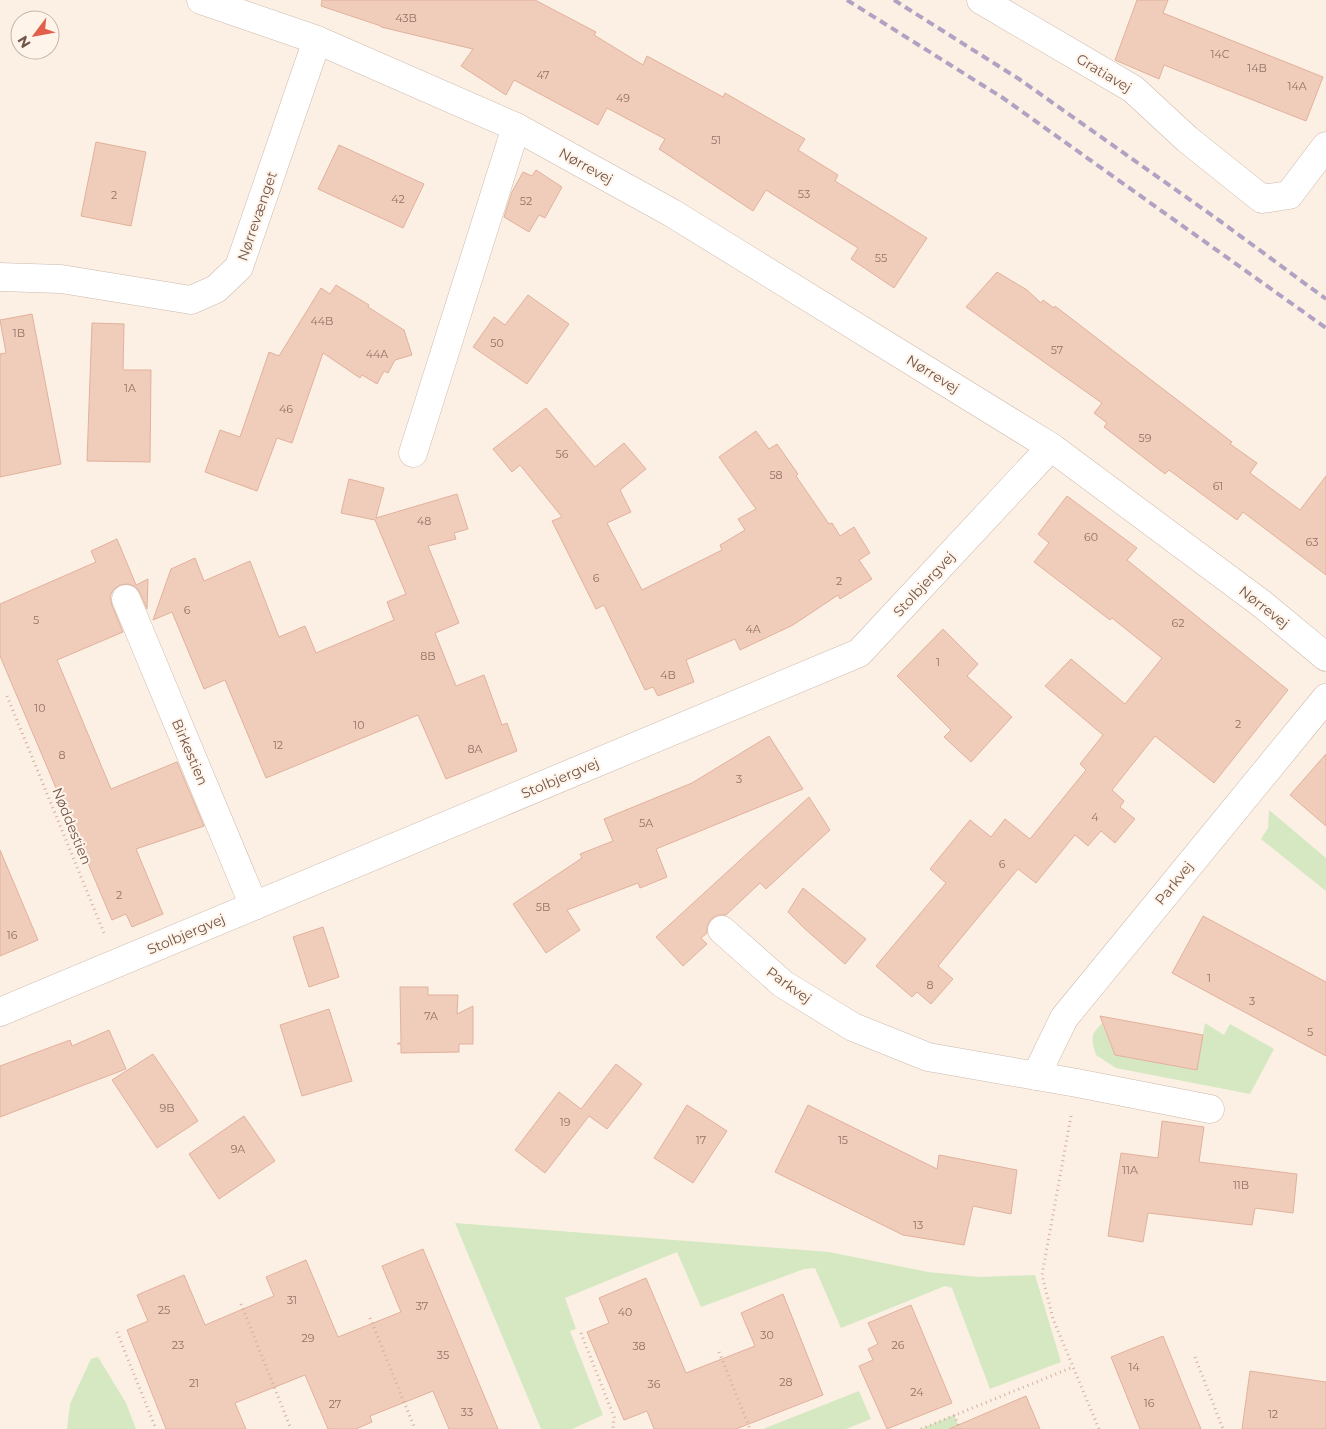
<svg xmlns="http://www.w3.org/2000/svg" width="1326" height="1429" viewBox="0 0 1326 1429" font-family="Montserrat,sans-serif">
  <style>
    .green { fill: #d5e8c2 }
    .building { fill: #f0ccbb; stroke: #e2b19c }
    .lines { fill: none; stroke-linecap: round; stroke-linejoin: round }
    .street-casing { stroke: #ceb9ad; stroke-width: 29 }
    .path { stroke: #d5af9f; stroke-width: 3; stroke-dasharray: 1 4; stroke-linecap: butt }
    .street { stroke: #fff; stroke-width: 28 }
    .rail { stroke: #b1a2c4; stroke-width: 4; stroke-dasharray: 8 5; stroke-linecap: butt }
    .labels { text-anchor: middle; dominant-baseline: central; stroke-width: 4; stroke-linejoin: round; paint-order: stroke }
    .number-label { font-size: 11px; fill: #927366 }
    .street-label { font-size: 14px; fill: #72554a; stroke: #fff4e9 }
  </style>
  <rect width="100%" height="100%" fill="#fbf0e3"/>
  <g class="green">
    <polygon points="1269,810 1326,858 1326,891 1261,839 1268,828"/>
    <path d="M1102 1023 1115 1055 1196 1070 1205 1023 1224 1035 1230 1024 1274 1049 1250 1094 1116 1068 1096 1055C1091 1038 1090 1036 1102 1023Z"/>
    <polygon points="455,1223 829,1252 928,1272 979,1277 1035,1275 1061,1362 990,1389 952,1288 945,1286 841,1328 815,1268 804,1269 701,1307 677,1252 565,1298 576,1329 570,1331 603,1415 572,1429 541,1429"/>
    <polygon points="98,1357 126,1403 136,1429 67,1429 70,1404 91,1359"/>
    <polygon points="859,1391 871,1419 846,1429 763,1429"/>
    <polygon points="954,1415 960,1429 921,1429"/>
  </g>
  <g class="building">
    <polygon points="322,0 535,0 596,32 594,35 643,65 647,56 723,97 725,93 805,139 798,150 838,175 835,181 927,238 894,288 851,259 858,248 766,190 753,211 659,149 665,139 607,108 598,125 514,80 506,95 461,66 473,49 381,27 381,26 321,6"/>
    <polygon points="1137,0 1168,0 1163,13 1323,77 1306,121 1164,65 1159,79 1115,60"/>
    <polygon points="96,142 146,152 131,226 81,216"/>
    <polygon points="339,145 424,184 403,228 318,189"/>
    <polygon points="536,170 562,187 545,218 539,215 529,232 504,217 512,192 523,172 532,176"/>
    <polygon points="997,272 1027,290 1041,303 1043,300 1054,308 1055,306 1232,442 1230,444 1257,463 1250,473 1300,510 1326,476 1326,575 1243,512 1237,520 1169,470 1165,474 1104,427 1107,423 1094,413 1102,403 966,307"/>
    <polygon points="336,285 369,305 368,307 404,330 412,355 395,360 388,373 384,371 377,384 362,375 360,378 323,353 292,443 277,438 257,491 205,472 220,430 240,437 269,352 279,356 321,288 330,294"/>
    <polygon points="528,295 569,324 527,384 473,347 494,317 505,325"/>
    <polygon points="32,314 61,464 0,477 0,354 6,353 0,320"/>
    <polygon points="92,323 124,324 123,370 151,370 150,462 87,461"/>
    <polygon points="546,408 595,467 624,443 646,469 620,490 631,512 607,523 642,590 722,550 720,545 745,530 738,519 756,509 719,457 756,431 769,449 777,444 798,474 796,476 829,524 832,523 840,536 854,527 870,553 859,560 872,579 840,599 838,595 793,625 740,650 735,639 686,660 694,682 658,696 653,687 645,690 604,605 596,609 552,521 562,517 520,465 512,472 493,449"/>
    <polygon points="349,479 384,488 376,518 457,494 468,529 454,533 456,539 428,546 459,623 435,633 456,686 484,675 502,725 507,723 517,751 446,779 418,715 266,778 225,680 204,689 172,612 153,620 171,569 195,558 204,581 250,561 279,637 305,626 316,653 394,620 387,602 406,594 375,520 341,513"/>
    <polygon points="1067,496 1137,548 1127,560 1288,690 1214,783 1155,736 1112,790 1124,801 1120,807 1135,819 1115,843 1101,831 1088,846 1075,835 1036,883 1018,869 938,966 953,979 931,1004 917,992 912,997 876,966 946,883 930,869 970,820 991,837 1005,819 1030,839 1086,770 1080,764 1103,735 1045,686 1071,659 1125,704 1162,658 1112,618 1110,620 1034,562 1049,543 1038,534"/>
    <polygon points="117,539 136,585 148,579 147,609 140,593 136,587 128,584 120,585 113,590 110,597 112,605 123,632 57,660 111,789 177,762 204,826 136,849 163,914 132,927 126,914 112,920 0,656 0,604 96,562 91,551"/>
    <polygon points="943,629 978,664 967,676 1012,717 971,762 944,737 951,730 897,676"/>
    <polygon points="769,736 803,789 656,849 667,877 640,888 638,883 567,910 580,930 546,953 513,904 582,858 580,854 613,841 604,819 692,783"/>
    <polygon points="1326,754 1326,826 1290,795"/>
    <polygon points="809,797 830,830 766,889 760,883 726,915 718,915 711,919 707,926 707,933 701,938 707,944 683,966 656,937"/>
    <polygon points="0,850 38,940 0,956"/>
    <polygon points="803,888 866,939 845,964 805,929 788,912"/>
    <polygon points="1203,916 1326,982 1326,1056 1172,973"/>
    <polygon points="323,927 339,977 309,987 293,937"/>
    <polygon points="400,987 428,987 428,995 458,995 457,1014 473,1006 473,1044 459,1044 459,1052 401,1053 401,1044 397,1044 401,1042"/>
    <polygon points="329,1009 352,1081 302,1096 280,1025"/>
    <polygon points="1100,1016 1203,1035 1197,1070 1115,1055"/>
    <polygon points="109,1030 126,1069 0,1117 0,1066 70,1040 72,1046"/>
    <polygon points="153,1054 198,1121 157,1148 112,1080"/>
    <polygon points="616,1064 642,1084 607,1129 589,1116 545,1173 515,1150 559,1092 581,1109"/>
    <polygon points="687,1105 727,1131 693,1183 654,1158"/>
    <polygon points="808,1105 937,1169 939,1155 1017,1170 1011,1214 973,1206 964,1245 903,1235 775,1172"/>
    <polygon points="244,1116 275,1161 219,1199 189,1154"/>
    <polygon points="1162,1121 1204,1127 1199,1162 1297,1174 1293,1213 1255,1208 1252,1225 1148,1213 1143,1242 1108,1236 1121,1153 1158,1158"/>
    <polygon points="423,1249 498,1429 449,1429 433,1391 370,1416 372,1422 356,1429 328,1429 305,1375 235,1403 246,1429 166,1429 127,1330 148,1321 137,1295 184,1275 205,1325 274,1296 266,1277 306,1260 338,1337 401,1312 382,1266"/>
    <polygon points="646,1278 686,1373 755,1346 741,1313 783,1294 823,1395 736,1429 654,1429 647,1411 624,1420 587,1332 609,1323 599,1298"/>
    <polygon points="911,1305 952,1403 887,1429 859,1366 873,1360 868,1349 878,1344 868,1323"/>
    <polygon points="1163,1336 1188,1398 1201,1429 1140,1429 1111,1357"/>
    <polygon points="1250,1371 1326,1382 1326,1429 1242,1429"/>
    <polygon points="1026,1396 1040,1429 949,1429"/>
  </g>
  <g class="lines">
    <g class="street-casing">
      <g id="street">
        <polyline points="201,0 317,40 516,127 672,213 1051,447 1262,604 1326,657"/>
        <polyline points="981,0 1133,89 1187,139 1262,199 1289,195 1326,146"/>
        <polyline points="0,277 61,279 191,300 216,289 239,267 317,40"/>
        <polyline points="413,453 516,127"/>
        <polyline points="126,599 254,906"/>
        <polyline points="722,930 783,984 853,1027 928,1057 1077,1083 1210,1109"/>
        <polyline points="0,1012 859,653 1051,447"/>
        <polyline points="1036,1076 1064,1018 1326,698"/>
      </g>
    </g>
    <g class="path">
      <polyline points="7,696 104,933"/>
      <polyline points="1071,1116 1042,1275 1053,1319 1099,1429"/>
      <polyline points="241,1304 291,1429"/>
      <polyline points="370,1318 415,1429"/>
      <polyline points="117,1332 156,1429"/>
      <polyline points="581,1333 614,1417 613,1429"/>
      <polyline points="719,1352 750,1429"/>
      <polyline points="1195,1357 1223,1429"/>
      <polyline points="954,1415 960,1429"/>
      <polyline points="921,1429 1073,1367"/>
    </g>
    <use href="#street" class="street"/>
    <g class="rail">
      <polyline points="847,0 1003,98 1326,328"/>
      <polyline points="894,0 1019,79 1220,221 1326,299"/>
    </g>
  </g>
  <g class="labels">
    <g class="number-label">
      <text x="406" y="18">43B</text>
      <text x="1220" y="54">14C</text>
      <text x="1257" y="68">14B</text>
      <text x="543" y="75">47</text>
      <text x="1297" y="86">14A</text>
      <text x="623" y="98">49</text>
      <text x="716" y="140">51</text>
      <text x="804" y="194">53</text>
      <text x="114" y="195">2</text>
      <text x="398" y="199">42</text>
      <text x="526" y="201">52</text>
      <text x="881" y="258">55</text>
      <text x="322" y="321">44B</text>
      <text x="19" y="333">1B</text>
      <text x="497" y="343">50</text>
      <text x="1057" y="350">57</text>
      <text x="377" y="354">44A</text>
      <text x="130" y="388">1A</text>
      <text x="286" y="409">46</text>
      <text x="1145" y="438">59</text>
      <text x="562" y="454">56</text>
      <text x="776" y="475">58</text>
      <text x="1218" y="486">61</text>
      <text x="424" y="521">48</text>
      <text x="1091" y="537">60</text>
      <text x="1312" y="542">63</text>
      <text x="596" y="578">6</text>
      <text x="839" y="581">2</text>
      <text x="187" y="610">6</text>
      <text x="36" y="620">5</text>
      <text x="1178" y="623">62</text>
      <text x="753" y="629">4A</text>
      <text x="428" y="656">8B</text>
      <text x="938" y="662">1</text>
      <text x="668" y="675">4B</text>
      <text x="40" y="708">10</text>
      <text x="1238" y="724">2</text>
      <text x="359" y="725">10</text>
      <text x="278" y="745">12</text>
      <text x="475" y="749">8A</text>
      <text x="62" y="755">8</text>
      <text x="739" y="779">3</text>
      <text x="1095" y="817">4</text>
      <text x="646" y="823">5A</text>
      <text x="1002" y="864">6</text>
      <text x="119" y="895">2</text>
      <text x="543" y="907">5B</text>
      <text x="12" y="935">16</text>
      <text x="1209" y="978">1</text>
      <text x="930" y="985">8</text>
      <text x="1252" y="1001">3</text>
      <text x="431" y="1016">7A</text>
      <text x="1310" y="1032">5</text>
      <text x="167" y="1108">9B</text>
      <text x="565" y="1122">19</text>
      <text x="701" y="1140">17</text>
      <text x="843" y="1140">15</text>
      <text x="238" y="1149">9A</text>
      <text x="1130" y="1170">11A</text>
      <text x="1241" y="1185">11B</text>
      <text x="918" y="1225">13</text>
      <text x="292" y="1300">31</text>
      <text x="422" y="1306">37</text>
      <text x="164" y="1310">25</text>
      <text x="625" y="1312">40</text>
      <text x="767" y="1335">30</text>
      <text x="308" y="1338">29</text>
      <text x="178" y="1345">23</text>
      <text x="898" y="1345">26</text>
      <text x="639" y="1346">38</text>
      <text x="443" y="1355">35</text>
      <text x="1134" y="1367">14</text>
      <text x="786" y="1382">28</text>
      <text x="194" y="1383">21</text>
      <text x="654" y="1384">36</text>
      <text x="917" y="1392">24</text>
      <text x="1149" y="1403">16</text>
      <text x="335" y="1404">27</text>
      <text x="467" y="1412">33</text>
      <text x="1273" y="1414">12</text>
    </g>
    <g class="street-label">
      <text transform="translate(1104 73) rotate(31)">Gratiavej</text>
      <text transform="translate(586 166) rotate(29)">Nørrevej</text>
      <text transform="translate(257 216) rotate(-71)">Nørrevænget</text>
      <text transform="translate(933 374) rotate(32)">Nørrevej</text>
      <text transform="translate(924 584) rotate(-47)">Stolbjergvej</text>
      <text transform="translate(1264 607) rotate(38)">Nørrevej</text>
      <text transform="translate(190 752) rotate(67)">Birkestien</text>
      <text transform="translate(560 778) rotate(-23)">Stolbjergvej</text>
      <text transform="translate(72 826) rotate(68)">Nøddestien</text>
      <text transform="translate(1174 883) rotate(-51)">Parkvej</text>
      <text transform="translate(186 934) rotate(-23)">Stolbjergvej</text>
      <text transform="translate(789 985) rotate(36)">Parkvej</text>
    </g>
  </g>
  <g transform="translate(35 35) rotate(238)"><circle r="24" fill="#fff4e9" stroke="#c7b4a9"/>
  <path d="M0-4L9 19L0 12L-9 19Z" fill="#e25f4b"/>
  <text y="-8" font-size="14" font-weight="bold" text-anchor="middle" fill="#72554a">N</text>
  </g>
</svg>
